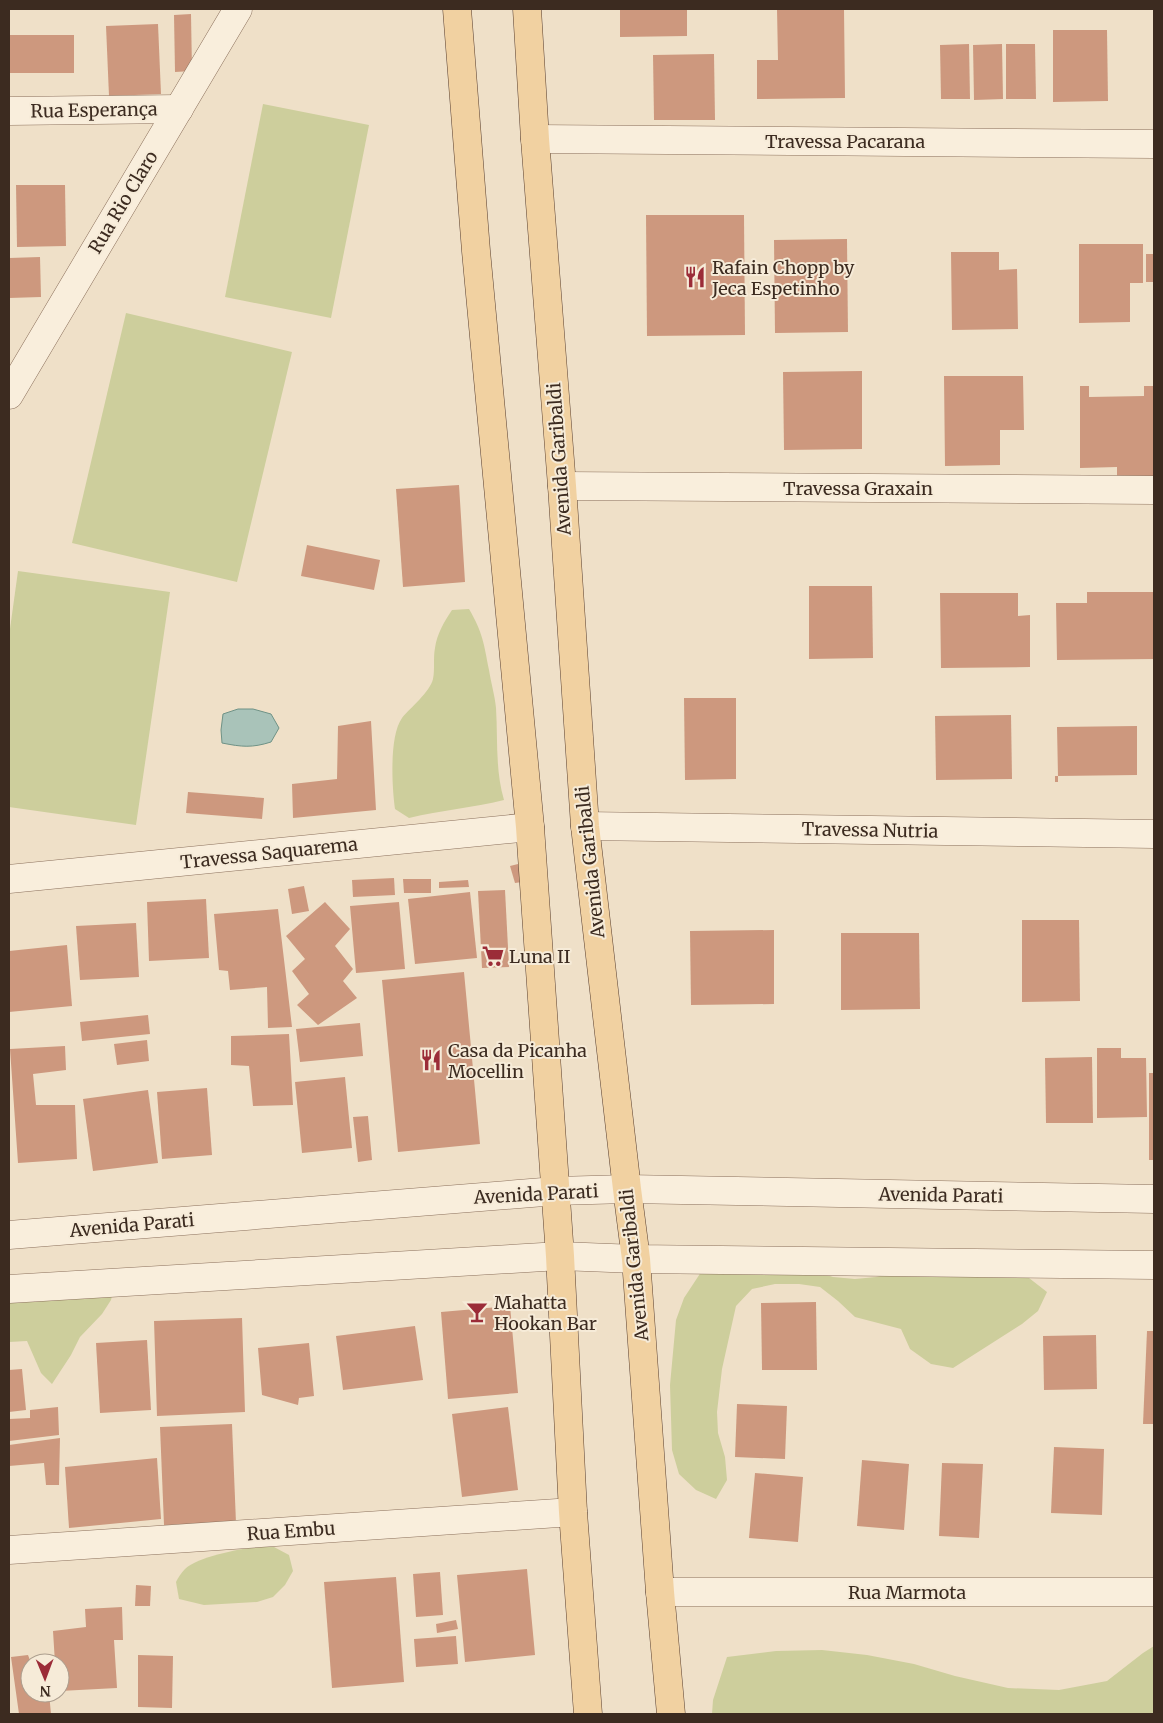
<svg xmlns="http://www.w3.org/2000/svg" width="1163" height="1723" viewBox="0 0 1163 1723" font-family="Merriweather,serif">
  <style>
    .green { fill: #cdce9c }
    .water { fill: #a9c3b9; stroke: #6f9286 }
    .building { fill: #cd987e }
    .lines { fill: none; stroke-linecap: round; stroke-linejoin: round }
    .minor-casing { stroke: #8c715d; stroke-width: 29 }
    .major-casing { stroke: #5a4031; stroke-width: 29 }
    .minor { stroke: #f9eedc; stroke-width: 28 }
    .major { stroke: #f1d1a1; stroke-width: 28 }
    .labels { text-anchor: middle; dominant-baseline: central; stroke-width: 4; stroke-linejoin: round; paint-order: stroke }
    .street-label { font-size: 18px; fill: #3c2b20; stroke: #f6ebd8 }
    .poi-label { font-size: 18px; fill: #3c2b20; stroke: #f6ebd8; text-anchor: start }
  </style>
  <rect width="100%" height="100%" fill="#efe0c8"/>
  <g class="green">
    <polygon points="263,104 369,125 331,318 225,297"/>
    <polygon points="126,313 292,352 237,582 72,543"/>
    <polygon points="18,571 170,592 136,825 9,807 9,636"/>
    <path d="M469 609C483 633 484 644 489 670 491 683 495 696 496 708 498 739 495 769 504 800 473 808 441 810 409 818L395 809C392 788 389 736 402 718 410 708 430 692 433 679 435 669 433 658 435 648 437 634 444 622 452 610Z"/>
    <polygon points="707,1263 812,1270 833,1277 855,1279 876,1277 896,1272 1011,1271 1029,1278 1047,1292 1038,1311 1022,1324 953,1368 931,1364 910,1349 901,1329 855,1317 838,1301 820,1287 799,1284 775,1284 752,1289 736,1306 722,1369 717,1412 718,1433 725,1457 727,1480 716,1499 696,1490 679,1474 672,1450 670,1385 676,1320 684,1298"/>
    <polygon points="9,1282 115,1282 111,1300 102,1314 80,1337 71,1355 52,1384 41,1373 27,1341 9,1342"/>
    <path d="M256 1547H274L289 1555 293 1571 285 1585 273 1597 257 1602 204 1605 179 1599 176 1582C178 1578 181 1573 185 1569 197 1557 239 1549 256 1547Z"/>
    <polygon points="1154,1646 1154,1714 712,1714 713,1700 727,1657 776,1651 822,1650 867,1655 914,1664 955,1676 1008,1688 1059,1690 1107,1681 1143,1653"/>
  </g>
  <path class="water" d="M238 709H253L271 714 279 728 271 742C252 748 242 747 222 743L221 730 223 714Z"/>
  <g class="building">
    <polygon points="620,9 687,9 687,36 620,37"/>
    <polygon points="777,9 844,9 845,98 757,99 757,60 778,60"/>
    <polygon points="191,14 192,71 175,72 174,15"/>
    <polygon points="158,24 161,94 109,96 106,26"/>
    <polygon points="1053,30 1107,30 1108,101 1053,102"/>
    <rect x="10" y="35" width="64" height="38"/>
    <polygon points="969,44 970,99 941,99 940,45"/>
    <polygon points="1002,44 1003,99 974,100 973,45"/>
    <polygon points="1006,44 1035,44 1036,99 1006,99"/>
    <polygon points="714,54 715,120 654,120 653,55"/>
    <polygon points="16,185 65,185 66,246 17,247"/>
    <polygon points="646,215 744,215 745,335 647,336"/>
    <polygon points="847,239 848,332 775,333 774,240"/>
    <polygon points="1079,244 1143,244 1143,283 1130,283 1130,322 1079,323"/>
    <polygon points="951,252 999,252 999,270 1017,269 1018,329 952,330"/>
    <rect x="1146" y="254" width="8" height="28"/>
    <polygon points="40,257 41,297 9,298 9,258"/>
    <polygon points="862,371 862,449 784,450 783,372"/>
    <polygon points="944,376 1023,376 1024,430 1000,430 1000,465 945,466"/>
    <polygon points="1080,386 1089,386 1089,397 1144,396 1144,386 1154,386 1154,477 1117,477 1117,467 1080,468"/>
    <polygon points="459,485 465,582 403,587 396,489"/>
    <polygon points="307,545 380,560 374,590 301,576"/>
    <polygon points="809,586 872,586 873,658 809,659"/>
    <polygon points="1087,592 1154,592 1154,659 1057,660 1056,603 1087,603"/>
    <polygon points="940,593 1018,593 1018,616 1030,615 1030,667 941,668"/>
    <polygon points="684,698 736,698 736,779 685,780"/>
    <polygon points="1011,715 1012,779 936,780 935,716"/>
    <polygon points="371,721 376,810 293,818 292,784 337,779 338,726"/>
    <polygon points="1137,726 1137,775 1058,776 1058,782 1055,782 1055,776 1058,776 1057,727"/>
    <polygon points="188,792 264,798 262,819 186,813"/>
    <polygon points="518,864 522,882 515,883 510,866"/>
    <polygon points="394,878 395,895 353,897 352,880"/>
    <polygon points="403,879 431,879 431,893 404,893"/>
    <polygon points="468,880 469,887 439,888 439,882"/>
    <polygon points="304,886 309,911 292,914 288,889"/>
    <polygon points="505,890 509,967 482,968 478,891"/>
    <polygon points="470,892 477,958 415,964 408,899"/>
    <polygon points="206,899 209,958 149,961 147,902"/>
    <polygon points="325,902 350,929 335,946 353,969 343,981 357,998 318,1025 297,1005 309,994 292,971 305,959 286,936"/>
    <polygon points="399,902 405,969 356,973 350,906"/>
    <polygon points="278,909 292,1027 268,1028 267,987 230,990 228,971 219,970 214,914"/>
    <polygon points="1022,920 1079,920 1080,1001 1022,1002"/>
    <polygon points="136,923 139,977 80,980 76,926"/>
    <polygon points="774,930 774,1004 691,1005 690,931"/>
    <polygon points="841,933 919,933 920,1009 841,1010"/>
    <polygon points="67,945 72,1006 9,1012 9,951"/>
    <polygon points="464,972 480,1144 398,1152 382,980"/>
    <polygon points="148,1015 150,1034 82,1041 80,1022"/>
    <polygon points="360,1023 363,1056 300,1062 296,1029"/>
    <polygon points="289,1034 293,1105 253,1106 249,1066 231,1065 231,1036"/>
    <polygon points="147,1040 149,1061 117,1065 114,1044"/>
    <polygon points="65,1046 66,1070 33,1074 36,1105 75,1105 77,1159 18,1163 10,1049"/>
    <polygon points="1097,1048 1121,1048 1121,1058 1146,1058 1147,1117 1097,1118"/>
    <polygon points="1092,1057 1093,1123 1046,1123 1045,1058"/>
    <rect x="1149" y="1073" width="5" height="87"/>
    <polygon points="345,1077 352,1148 302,1153 295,1082"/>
    <polygon points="207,1088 212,1155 162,1159 157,1092"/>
    <polygon points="148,1090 158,1163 93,1171 83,1099"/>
    <polygon points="368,1116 372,1160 358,1162 353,1117"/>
    <polygon points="816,1302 817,1370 762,1370 761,1303"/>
    <polygon points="510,1306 518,1393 448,1399 441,1312"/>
    <polygon points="242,1318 245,1412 157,1416 154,1321"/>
    <polygon points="415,1326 423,1380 343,1390 336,1336"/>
    <polygon points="1147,1331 1154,1331 1154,1424 1143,1424"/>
    <polygon points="1096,1335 1097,1389 1044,1390 1043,1336"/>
    <polygon points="147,1340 151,1410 100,1413 96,1343"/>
    <polygon points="309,1343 314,1396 299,1398 298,1405 262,1395 258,1348"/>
    <polygon points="22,1369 26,1410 9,1412 9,1370"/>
    <polygon points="737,1404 787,1406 785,1459 735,1457"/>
    <polygon points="58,1407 59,1435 9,1441 9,1419 30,1418 30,1410"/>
    <polygon points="508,1407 518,1490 462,1497 452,1414"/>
    <polygon points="232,1424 236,1523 164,1525 160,1427"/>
    <polygon points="60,1438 59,1485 46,1485 44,1463 9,1466 9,1445"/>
    <polygon points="1054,1447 1104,1449 1102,1515 1051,1513"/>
    <polygon points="157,1458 161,1519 69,1528 65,1467"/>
    <polygon points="862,1460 909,1464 904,1530 857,1526"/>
    <polygon points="942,1463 983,1464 979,1538 939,1536"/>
    <polygon points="755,1473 803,1477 798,1542 749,1538"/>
    <polygon points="527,1569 535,1655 465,1662 457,1575"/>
    <polygon points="440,1572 443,1615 416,1617 413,1574"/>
    <polygon points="396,1577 404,1682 332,1688 324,1582"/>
    <polygon points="136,1585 151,1586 150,1606 135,1606"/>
    <polygon points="122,1607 123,1640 114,1640 117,1688 60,1691 60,1663 55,1663 53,1631 86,1627 85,1609"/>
    <polygon points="456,1620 458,1629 437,1633 436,1624"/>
    <polygon points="456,1636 458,1664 416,1667 414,1639"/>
    <polygon points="28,1655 31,1663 30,1693 49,1693 51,1714 19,1714 11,1657"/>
    <polygon points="138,1655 173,1656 172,1708 138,1707"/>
  </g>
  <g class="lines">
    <g class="minor-casing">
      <g id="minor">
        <polyline points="9,111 179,109"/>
        <polyline points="535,139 1154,144"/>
        <polyline points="9,395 238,9"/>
        <polyline points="562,486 1154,490"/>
        <polyline points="585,826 1154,834"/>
        <polyline points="9,879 530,827"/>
        <polyline points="9,1235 556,1191 627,1189 1154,1199"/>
        <polyline points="9,1289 560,1256 636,1259 1154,1265"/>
        <polyline points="9,1550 573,1512"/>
        <polyline points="660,1592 1154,1592"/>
      </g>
    </g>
    <g class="major-casing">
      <g id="major">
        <polyline points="457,9 476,251 530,827 560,1256 573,1512 588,1714"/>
        <polyline points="527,9 535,139 562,486 585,826 627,1189 636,1259 660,1592 671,1714"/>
      </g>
    </g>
    <use href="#minor" class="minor"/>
    <use href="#major" class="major"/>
  </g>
  <defs>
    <g id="restaurant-bare" transform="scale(1.725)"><path d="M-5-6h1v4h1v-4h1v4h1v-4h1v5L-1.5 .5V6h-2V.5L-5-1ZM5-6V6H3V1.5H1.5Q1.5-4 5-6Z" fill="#9b2c38" stroke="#f6ebd8" stroke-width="2.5" paint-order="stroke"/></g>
    <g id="supermarket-bare" transform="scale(1.725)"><path d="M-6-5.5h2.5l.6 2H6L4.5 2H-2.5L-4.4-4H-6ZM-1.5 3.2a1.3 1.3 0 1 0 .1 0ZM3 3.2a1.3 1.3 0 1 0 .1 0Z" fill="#9b2c38" stroke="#f6ebd8" stroke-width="2.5" paint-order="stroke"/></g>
    <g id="bar-bare" transform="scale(1.725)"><path d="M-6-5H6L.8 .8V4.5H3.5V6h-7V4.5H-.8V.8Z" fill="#9b2c38" stroke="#f6ebd8" stroke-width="2.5" paint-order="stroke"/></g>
  </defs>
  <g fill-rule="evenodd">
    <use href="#restaurant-bare" x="695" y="277"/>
    <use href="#supermarket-bare" x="493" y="956"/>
    <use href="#restaurant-bare" x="431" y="1060"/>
    <use href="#bar-bare" x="477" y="1312"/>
  </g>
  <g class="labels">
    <g class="street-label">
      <text transform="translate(94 110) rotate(-1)">Rua Esperança</text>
      <text x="845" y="141">Travessa Pacarana</text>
      <text transform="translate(123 202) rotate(-59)">Rua Rio Claro</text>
      <text transform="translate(559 459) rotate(-94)">Avenida Garibaldi</text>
      <text x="858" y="488">Travessa Graxain</text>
      <text transform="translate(870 830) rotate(1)">Travessa Nutria</text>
      <text transform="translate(269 853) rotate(-6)">Travessa Saquarema</text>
      <text transform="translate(590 862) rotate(-96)">Avenida Garibaldi</text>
      <text transform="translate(536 1194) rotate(-3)">Avenida Parati</text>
      <text transform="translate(941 1195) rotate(1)">Avenida Parati</text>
      <text transform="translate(132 1225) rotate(-5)">Avenida Parati</text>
      <text transform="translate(634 1265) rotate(-96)">Avenida Garibaldi</text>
      <text transform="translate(291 1531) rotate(-4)">Rua Embu</text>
      <text x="907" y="1592">Rua Marmota</text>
    </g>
    <g class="poi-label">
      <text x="712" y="267">Rafain Chopp by<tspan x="712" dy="21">Jeca Espetinho</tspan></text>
      <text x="509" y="956">Luna II</text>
      <text x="448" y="1050">Casa da Picanha<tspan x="448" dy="21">Mocellin</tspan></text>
      <text x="494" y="1302">Mahatta<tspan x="494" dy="21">Hookan Bar</tspan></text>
    </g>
  </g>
  <rect width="1163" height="1723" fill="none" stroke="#3c2b20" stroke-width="20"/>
  <g transform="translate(45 1678) rotate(179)"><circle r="24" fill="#f6ebd8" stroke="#ac9e8e"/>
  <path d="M0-4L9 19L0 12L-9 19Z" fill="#9b2c38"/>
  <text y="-8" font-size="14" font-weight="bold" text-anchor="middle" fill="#3c2b20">N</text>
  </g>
</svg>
